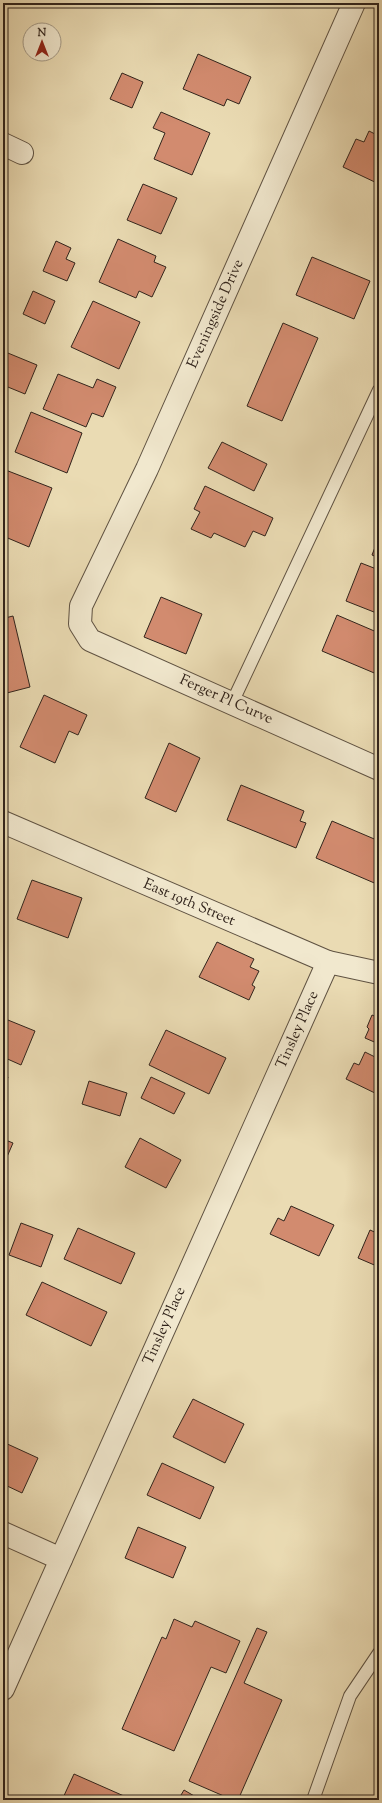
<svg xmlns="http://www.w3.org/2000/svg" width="382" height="1803" viewBox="0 0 382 1803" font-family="'Sorts Mill Goudy',serif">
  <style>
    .building { fill: #d28b6f; stroke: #31241c }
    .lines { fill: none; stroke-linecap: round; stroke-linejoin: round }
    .service-casing { stroke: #5f5242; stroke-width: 14 }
    .minor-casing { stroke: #5f5242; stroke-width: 24 }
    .service { stroke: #f1e8ce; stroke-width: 12 }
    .minor { stroke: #f1e8ce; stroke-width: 22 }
    .labels { text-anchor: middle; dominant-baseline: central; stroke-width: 3; stroke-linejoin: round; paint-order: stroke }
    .street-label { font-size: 15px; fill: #31241c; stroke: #f1e8ce }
  </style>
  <rect width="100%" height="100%" fill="#eadbb3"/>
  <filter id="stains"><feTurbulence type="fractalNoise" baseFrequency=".005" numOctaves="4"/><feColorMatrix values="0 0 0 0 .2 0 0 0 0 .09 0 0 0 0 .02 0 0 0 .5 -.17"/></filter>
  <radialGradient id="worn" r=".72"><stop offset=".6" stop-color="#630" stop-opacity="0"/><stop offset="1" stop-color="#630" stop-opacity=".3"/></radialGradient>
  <g class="building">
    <polygon points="198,54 251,77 239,104 227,99 224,106 183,89"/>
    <polygon points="122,73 143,82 132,108 110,99"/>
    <polygon points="161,112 210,133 192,175 154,159 165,133 153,128"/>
    <polygon points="369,131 379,136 379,184 343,167 356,139 364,142"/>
    <polygon points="143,184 177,198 161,234 127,220"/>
    <polygon points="118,239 156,256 154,262 166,267 152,297 139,291 136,298 99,282"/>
    <polygon points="56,241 71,248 66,259 75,263 67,281 43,271"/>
    <polygon points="312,257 370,281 354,319 296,295"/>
    <polygon points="33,291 55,301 45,324 23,314"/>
    <polygon points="93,301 140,322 119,369 71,347"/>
    <polygon points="283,323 318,338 282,421 247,406"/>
    <polygon points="3,351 37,365 25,394 3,385"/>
    <polygon points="58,374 93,388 97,379 116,387 103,417 92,413 86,427 43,409"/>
    <polygon points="31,412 82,433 67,473 15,452"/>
    <polygon points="222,442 267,464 254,491 208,468"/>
    <polygon points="3,469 52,488 29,547 3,536 3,497 5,492 3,491"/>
    <polygon points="205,486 273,518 265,536 253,531 245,547 214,533 211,538 191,529 200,512 194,509"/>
    <polygon points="379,537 379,558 372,555"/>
    <polygon points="361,563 379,570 379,614 346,601"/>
    <polygon points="161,597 202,614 186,654 144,637"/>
    <polygon points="3,610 5,618 13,616 30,687 3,694"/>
    <polygon points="337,615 379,633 379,675 322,651"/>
    <polygon points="44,695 87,715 78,735 69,731 55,763 20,747"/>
    <polygon points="169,743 200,758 176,812 145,798"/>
    <polygon points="241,785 304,811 300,821 306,823 296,848 227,820"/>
    <polygon points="332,821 379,841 379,885 316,858"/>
    <polygon points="32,880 82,898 68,938 17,919"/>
    <polygon points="217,942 254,959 250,967 259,971 252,985 255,987 249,1000 199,977"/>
    <polygon points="372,1015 379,1018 379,1044 365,1038 369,1029 367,1027"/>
    <polygon points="3,1018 35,1031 21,1065 3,1057"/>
    <polygon points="166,1030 226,1058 209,1094 149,1065"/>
    <polygon points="365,1052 379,1059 379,1095 346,1079 354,1063 359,1065"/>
    <polygon points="3,1075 8,1077 3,1093"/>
    <polygon points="151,1077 185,1093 174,1114 141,1098"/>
    <polygon points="89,1081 127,1093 120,1116 82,1104"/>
    <polygon points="140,1138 181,1160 166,1188 125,1167"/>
    <polygon points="3,1139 13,1143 3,1166"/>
    <polygon points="291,1206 334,1225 319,1256 270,1234 278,1218 284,1221"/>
    <polygon points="21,1223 53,1235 41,1267 9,1255"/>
    <polygon points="78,1228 135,1253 121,1284 64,1259"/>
    <polygon points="370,1230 379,1234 379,1267 358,1258"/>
    <polygon points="42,1282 107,1312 91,1346 26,1315"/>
    <polygon points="193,1399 244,1424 225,1463 173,1437"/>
    <polygon points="3,1442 38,1458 22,1493 3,1484"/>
    <polygon points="162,1463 214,1487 200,1519 147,1495"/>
    <polygon points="138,1527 186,1547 173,1578 125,1558"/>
    <polygon points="174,1619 192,1627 195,1621 240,1641 226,1673 211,1667 174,1751 122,1729 162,1637 166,1639"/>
    <polygon points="257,1628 267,1632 244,1683 282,1700 238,1800 233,1800 189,1781"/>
    <polygon points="74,1774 133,1800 62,1800"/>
    <polygon points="184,1790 201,1800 178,1800"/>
  </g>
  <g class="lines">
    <g class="service-casing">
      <g id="service">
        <polyline points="232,703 379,390"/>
        <polyline points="313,1800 350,1696 379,1653"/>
      </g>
    </g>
    <g class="minor-casing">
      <g id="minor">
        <polyline points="354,3 147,469 81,606 80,624 90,640 379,769"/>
        <polyline points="3,144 22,153"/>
        <polyline points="3,822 328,962 379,973"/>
        <polyline points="3,1533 61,1559"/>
        <polyline points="3,1689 328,962"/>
      </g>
    </g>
    <use href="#service" class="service"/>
    <use href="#minor" class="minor"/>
  </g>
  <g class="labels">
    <g class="street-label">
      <text transform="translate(216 314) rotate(-66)">Eveningside Drive</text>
      <text transform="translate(226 700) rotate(24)">Ferger Pl Curve</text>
      <text transform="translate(189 903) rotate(23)">East 19th Street</text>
      <text transform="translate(298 1030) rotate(-66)">Tinsley Place</text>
      <text transform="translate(165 1326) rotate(-66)">Tinsley Place</text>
    </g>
  </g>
  <rect width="382" height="1803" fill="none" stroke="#eadbb3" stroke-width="16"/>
  <rect x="4" y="4" width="374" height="1795" fill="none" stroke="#31241c" stroke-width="2"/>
  <rect x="8" y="8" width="366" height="1787" fill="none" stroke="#31241c"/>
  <g transform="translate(42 42)"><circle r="19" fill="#f1e8ce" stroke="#a49a87"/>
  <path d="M0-3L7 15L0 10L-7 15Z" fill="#8f2418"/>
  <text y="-6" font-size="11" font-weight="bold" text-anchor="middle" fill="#31241c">N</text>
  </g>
  <rect width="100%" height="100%" filter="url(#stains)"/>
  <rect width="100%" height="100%" fill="url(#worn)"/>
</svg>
